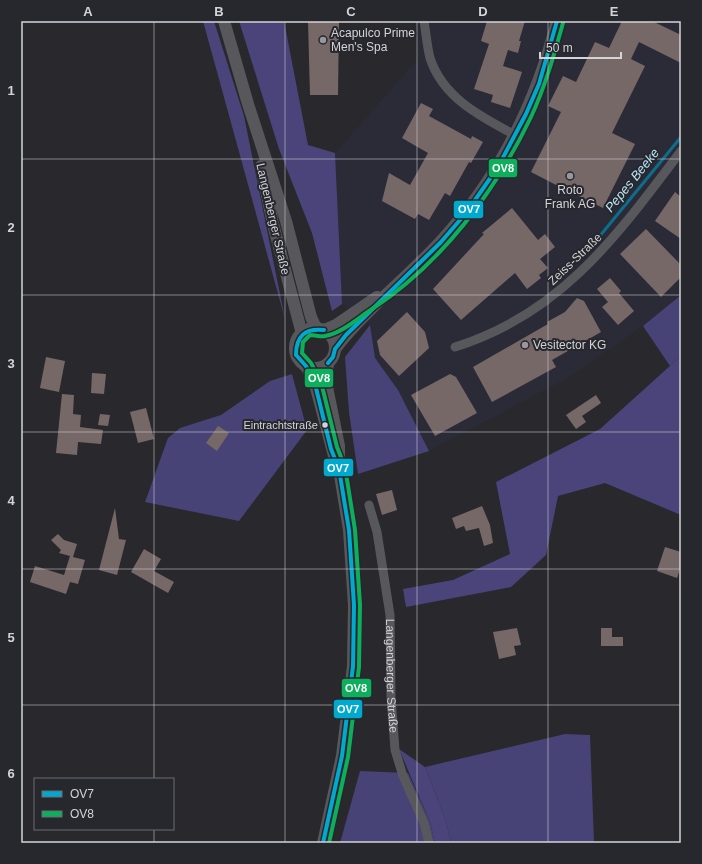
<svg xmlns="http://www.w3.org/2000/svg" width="702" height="864" viewBox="0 0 702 864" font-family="Helvetica,sans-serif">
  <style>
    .built { fill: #2b2b37 }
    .green { fill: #484377 }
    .forest { fill: #4a447a }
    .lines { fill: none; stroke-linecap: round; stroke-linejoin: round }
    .stream { stroke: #0c6d8d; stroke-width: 3 }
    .building { fill: #776868 }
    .street { stroke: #58585c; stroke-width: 9 }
    .secondary { stroke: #58585c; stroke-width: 12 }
    .bus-1-casing { stroke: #27272e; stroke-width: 7 }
    .bus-2-casing { stroke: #27272e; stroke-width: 7 }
    .bus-1 { stroke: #00a9ce; stroke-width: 4 }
    .bus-2 { stroke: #0daf5c; stroke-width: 4 }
    .grid { fill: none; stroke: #d3d3d8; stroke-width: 1; stroke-opacity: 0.55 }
    .poi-dot { fill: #97979c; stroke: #27272e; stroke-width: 1.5 }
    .bus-dot { fill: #d3d3d8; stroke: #27272e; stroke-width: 1.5 }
    .labels { text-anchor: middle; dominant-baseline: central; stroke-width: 4; stroke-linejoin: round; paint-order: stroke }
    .bus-label { font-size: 11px; fill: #d3d3d8; stroke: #27272e; text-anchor: end }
    .poi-label { font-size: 12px; fill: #d3d3d8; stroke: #27272e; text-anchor: start }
    .street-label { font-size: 12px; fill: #d3d3d8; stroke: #27272e }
    .water-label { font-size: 13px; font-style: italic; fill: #b9e4f7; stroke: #27272e }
    .line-badge { stroke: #27272e; stroke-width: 1.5 }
    .badge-label { font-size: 11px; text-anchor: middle; font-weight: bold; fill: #fff }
    .neatline { fill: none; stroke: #d3d3d8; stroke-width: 1.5 }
    .grid-label { font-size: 13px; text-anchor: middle; font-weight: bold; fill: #d3d3d8 }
  </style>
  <rect width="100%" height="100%" fill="#28282d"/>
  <polygon class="built" points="416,21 681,21 681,295 643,326 568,378 429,451 398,390 375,358 370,325 342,304 335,153 417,60"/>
  <g class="green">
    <polygon points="681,295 681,356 670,366 643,326"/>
    <polygon points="370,325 375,358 398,390 429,451 358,474 349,412 345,357"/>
    <polygon points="292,374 307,430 239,521 145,502 168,438 180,428 221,415 270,381"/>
    <polygon points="565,734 590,735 594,843 451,843 446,821 425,767"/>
    <polygon points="360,771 408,773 430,822 435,843 340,843"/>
  </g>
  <g class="forest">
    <polygon points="203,21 214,21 244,116 285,319"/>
    <polygon points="239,21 284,21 308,145 335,153 342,304 332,311 312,233 279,149"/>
    <polygon points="681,356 681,515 605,483 558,496 546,555 511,587 406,607 403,589 453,580 510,554 496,482 600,429"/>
    <polygon points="399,749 425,767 446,821 451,843 435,843 430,822"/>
  </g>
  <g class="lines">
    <polyline class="stream" points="599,237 681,137"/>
  </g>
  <g class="building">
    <polygon points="308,21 339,21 338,95 310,95"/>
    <polygon points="487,21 525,21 519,41 521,41 518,53 508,50 503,66 522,72 510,108 491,102 493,95 474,89 489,44 481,41"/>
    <polygon points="622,21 652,21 681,35 681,63 639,42 631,59 645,66 612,133 635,144 603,208 571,192 564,193 560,187 531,172 561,112 548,106 563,76 576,82 595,42 609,48"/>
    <polygon points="421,103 433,109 429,116 471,139 472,136 483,142 471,163 469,162 450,196 445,193 429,220 418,214 415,219 382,201 389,173 410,185 428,153 402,138"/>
    <polygon points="675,192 681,197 681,239 655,221"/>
    <polygon points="512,208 538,240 545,234 555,247 540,259 548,268 539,275 541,278 527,289 515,273 461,320 433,289 484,234 482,233"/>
    <polygon points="646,229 681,265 681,277 661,297 620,254"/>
    <polygon points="610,278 621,291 619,293 634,311 618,325 602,307 608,302 597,289"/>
    <polygon points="577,298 584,301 601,332 552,360 556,367 492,402 473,367 548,324 547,322 565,312"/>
    <polygon points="407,312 425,332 429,348 399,376 380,355 377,341"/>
    <polygon points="46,357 65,361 59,392 40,388"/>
    <polygon points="92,373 106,374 104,394 91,393"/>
    <polygon points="450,374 456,377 477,413 435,436 411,395"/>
    <polygon points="62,394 74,395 73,414 81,415 80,427 103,430 101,444 78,442 77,455 56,453"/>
    <polygon points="596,395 601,403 582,416 586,422 576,429 566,415"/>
    <polygon points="146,408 154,439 138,443 130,412"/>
    <polygon points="100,414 110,415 108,426 98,425"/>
    <polygon points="218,426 229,433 217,451 206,443"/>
    <polygon points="392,490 397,510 382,515 376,494"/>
    <polygon points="482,506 490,525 493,543 484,546 479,528 466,531 464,526 456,529 452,518"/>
    <polygon points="115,508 119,539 126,540 117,575 99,570"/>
    <polygon points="58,534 64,540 77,544 73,557 85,560 78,584 70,582 66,594 30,582 35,566 64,575 70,556 59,553 61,550 51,540"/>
    <polygon points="665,547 681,552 681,566 677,578 657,571"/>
    <polygon points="144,549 161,559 154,571 174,582 168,593 131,572"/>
    <polygon points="517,628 521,645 514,646 516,655 499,659 493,632"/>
    <polygon points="601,628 612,628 612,637 623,637 623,646 601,646"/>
  </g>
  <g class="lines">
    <g class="street">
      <path d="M424 21C426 33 427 46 430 58 443 98 481 117 515 135"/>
      <path d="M455 347C561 314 617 236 681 151"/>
      <path id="s1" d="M369 505 377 532 390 615 391 697 395 750 403 776 424 823 429 843"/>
    </g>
    <g class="secondary">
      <polyline points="224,21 248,104 286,221 311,317 316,328"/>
      <polyline points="261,166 273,224 302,334"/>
      <circle cx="315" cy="348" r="20"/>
      <polyline points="324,330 336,325 377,297"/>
      <path d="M335 349C366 309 407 278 441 241 499 178 536 103 557 21"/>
      <polyline points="306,366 315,384 334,456"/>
      <polyline points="323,843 342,756 353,666 354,605 349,530 339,469 339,446 326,382 328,363"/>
    </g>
    <g class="bus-1-casing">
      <g id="bus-1">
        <polyline points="328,363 333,357 335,349 346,335 441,242 466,213 498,167 526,114 539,84 557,21"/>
        <path d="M323 843 342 756 353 666 354 605 349 530 339 469 331 449 315 384 306 366 296 355C296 336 305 328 324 330"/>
      </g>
    </g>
    <g class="bus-2-casing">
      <path id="bus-2" d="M329 843 348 757 359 667 360 605 355 530 345 467 337 447 321 382 311 363 302 353 303 342 310 335C315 335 321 337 325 336 342 333 358 318 372 309 442 263 495 192 531 117 545 87 554 55 563 23"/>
    </g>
    <use href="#bus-1" class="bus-1"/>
    <use href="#bus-2" class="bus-2"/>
  </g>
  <path class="grid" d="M154 21V779M285 21V843M417 21V843M548 21V843M21 159H681M21 295H681M21 432H681M21 569H681M21 705H681M154 829V843"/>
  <g class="poi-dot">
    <circle cx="323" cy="40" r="4"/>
    <circle cx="570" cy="176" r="4"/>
    <circle cx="525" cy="345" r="4"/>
  </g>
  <circle class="bus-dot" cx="325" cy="425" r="3.5"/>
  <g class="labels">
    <g class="bus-label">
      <text x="318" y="425">Eintrachtstraße</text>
    </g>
    <g class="poi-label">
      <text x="331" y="33">Acapulco Prime<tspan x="331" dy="14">Men's Spa</tspan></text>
      <text x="570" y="190" text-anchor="middle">Roto<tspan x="570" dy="14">Frank AG</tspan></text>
      <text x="533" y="345">Vesitector KG</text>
    </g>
    <g class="street-label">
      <text transform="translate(273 219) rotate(77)">Langenberger Straße</text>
      <text transform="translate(575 259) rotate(-44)">Zeiss-Straße</text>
      <text stroke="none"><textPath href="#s1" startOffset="173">Langenberger Straße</textPath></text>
    </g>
    <g class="water-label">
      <text transform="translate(632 180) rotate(-51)">Pepes Beeke</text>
    </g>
  </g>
  <g class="line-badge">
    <rect x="488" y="158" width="30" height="20" rx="4" fill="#0daf5c"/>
    <rect x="453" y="200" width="31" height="19" rx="4" fill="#00a9ce"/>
    <rect x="304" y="368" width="30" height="20" rx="4" fill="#0daf5c"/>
    <rect x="323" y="458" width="31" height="19" rx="4" fill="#00a9ce"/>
    <rect x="341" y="678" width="31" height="20" rx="4" fill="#0daf5c"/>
    <rect x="333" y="699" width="30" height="20" rx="4" fill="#00a9ce"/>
  </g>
  <g class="badge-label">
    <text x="503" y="172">OV8</text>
    <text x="469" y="213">OV7</text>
    <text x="319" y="382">OV8</text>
    <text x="338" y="472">OV7</text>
    <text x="356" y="692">OV8</text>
    <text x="348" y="713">OV7</text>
  </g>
  <rect width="702" height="864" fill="none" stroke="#27272e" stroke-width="44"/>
  <rect x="34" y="778" width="140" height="52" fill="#27272e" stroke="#6c6c72"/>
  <rect x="42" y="791" width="20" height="6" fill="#00a9ce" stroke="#6c6c72"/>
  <text x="70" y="798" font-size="12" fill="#d3d3d8">OV7</text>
  <rect x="42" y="811" width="20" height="6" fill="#0daf5c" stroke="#6c6c72"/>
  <text x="70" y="818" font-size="12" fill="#d3d3d8">OV8</text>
  <path d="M540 52v6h81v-6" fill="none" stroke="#d3d3d8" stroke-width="2"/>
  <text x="546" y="52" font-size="12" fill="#d3d3d8" stroke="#27272e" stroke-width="3" paint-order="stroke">50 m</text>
  <rect x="22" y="22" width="658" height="820" class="neatline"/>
  <g class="grid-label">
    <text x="88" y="16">A</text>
    <text x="219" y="16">B</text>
    <text x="351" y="16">C</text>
    <text x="483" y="16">D</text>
    <text x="614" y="16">E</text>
    <text x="11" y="95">1</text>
    <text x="11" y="232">2</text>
    <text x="11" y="368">3</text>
    <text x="11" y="505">4</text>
    <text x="11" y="642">5</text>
    <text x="11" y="778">6</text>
  </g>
</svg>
